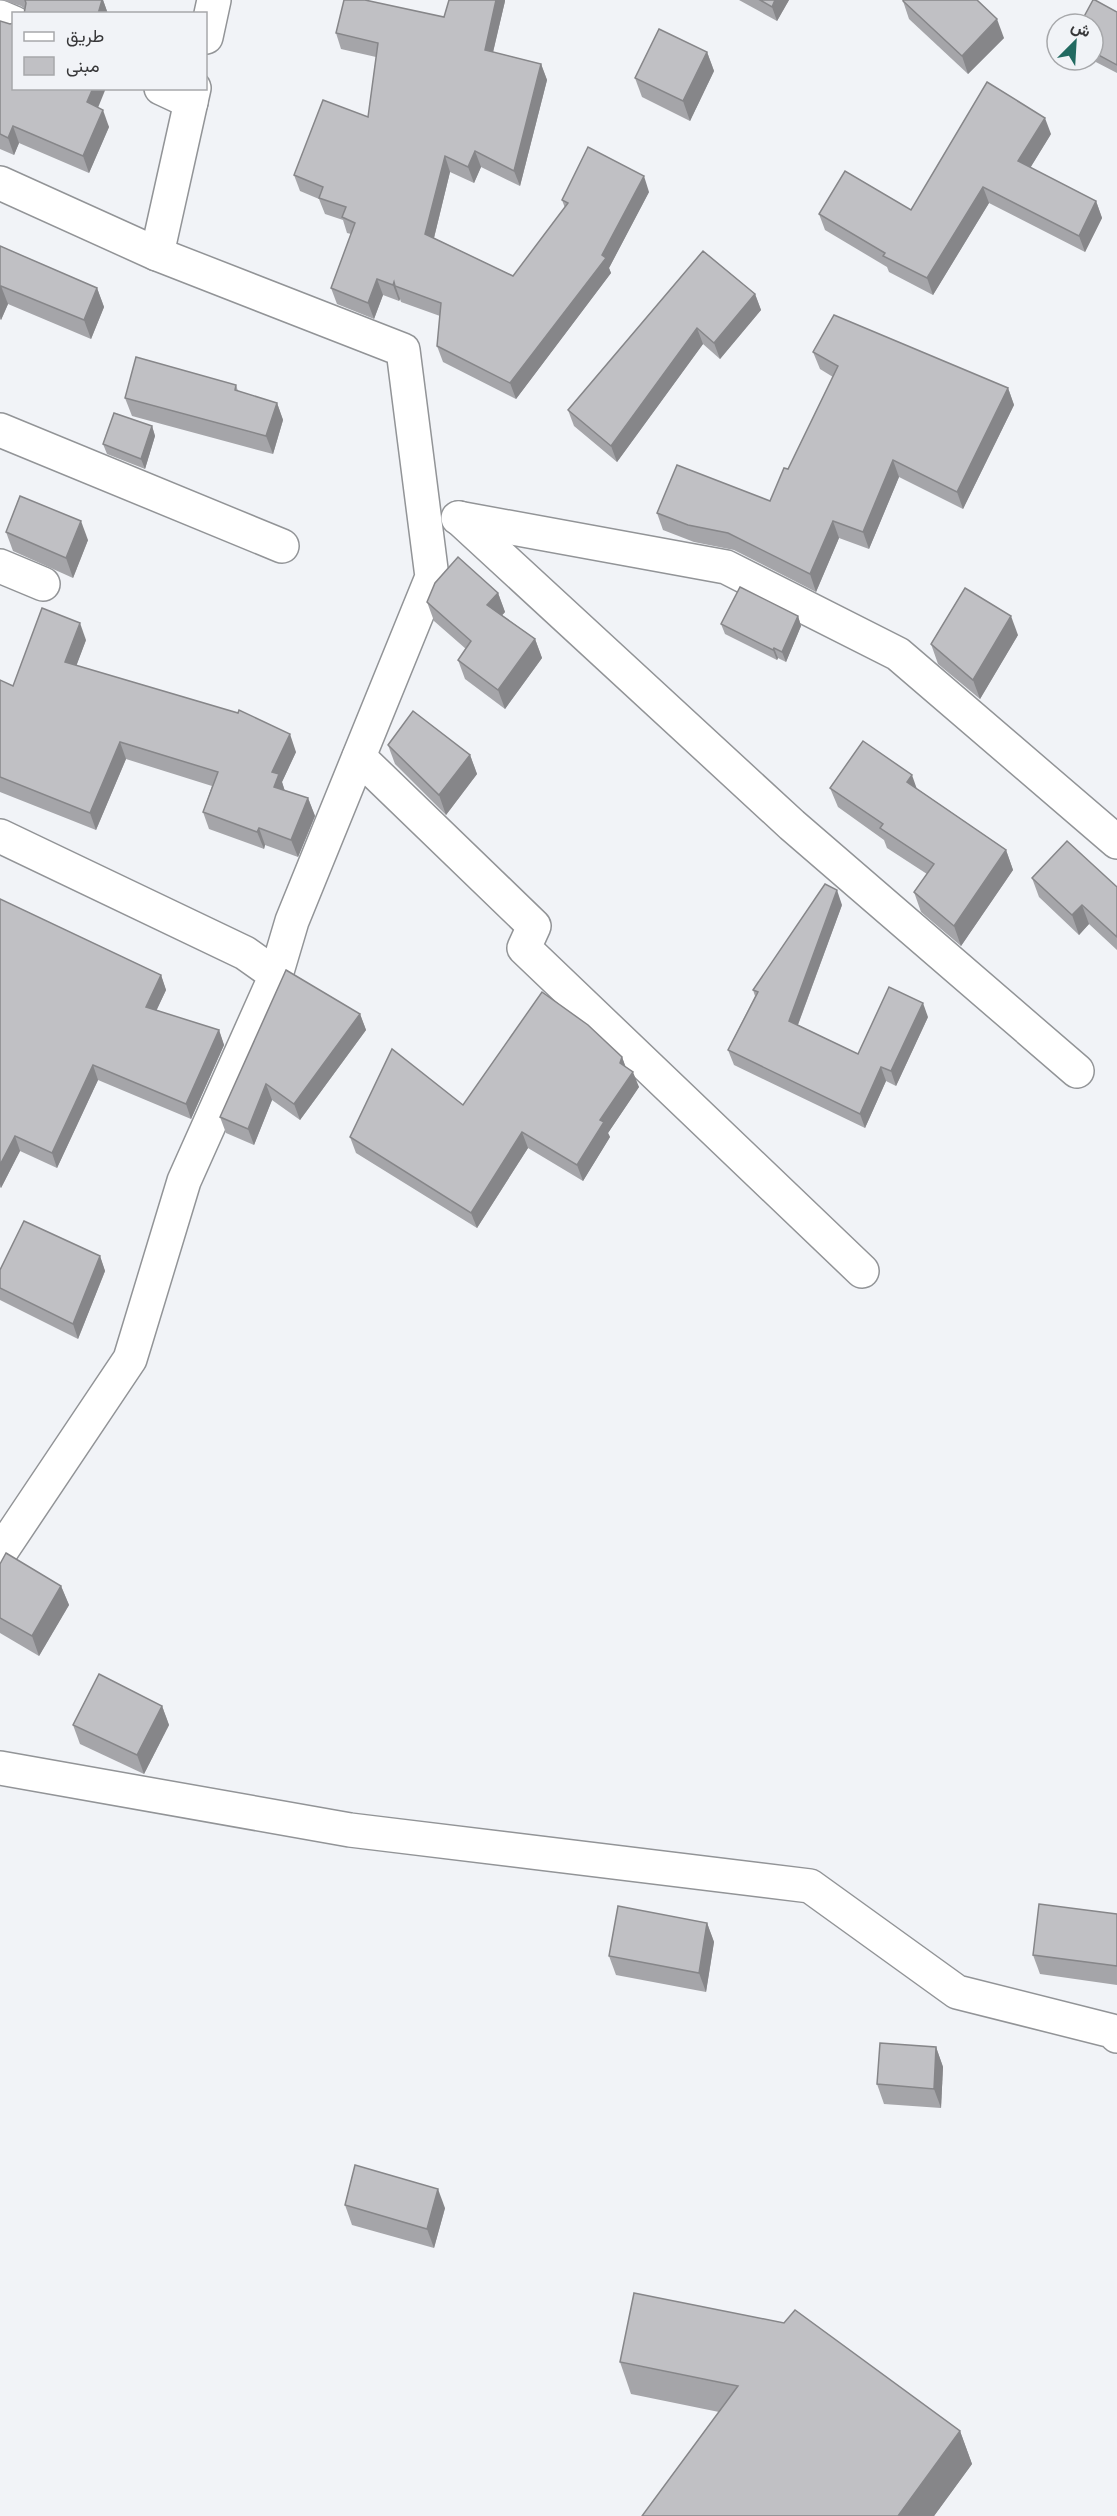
<svg xmlns="http://www.w3.org/2000/svg" width="1117" height="2516" viewBox="0 0 1117 2516" font-family="'Open Sans',Vazirmatn,sans-serif">
  <style>
    .lines { fill: none; stroke-linecap: round; stroke-linejoin: round }
    .street-casing { stroke: #929497; stroke-width: 36 }
    .street { stroke: #fff; stroke-width: 33 }
    .wall { fill: #a5a5a9 }
    .shaded-wall { fill: #868689 }
    .building { fill: #c0c0c4; stroke: #868689; stroke-width: 1.5 }
  </style>
  <rect width="100%" height="100%" fill="#f1f3f7"/>
  <g class="lines">
    <g class="street-casing">
      <g id="street">
        <polyline points="0,17 14,23"/>
        <polyline points="206,37 214,0"/>
        <polyline points="161,88 191,102"/>
        <polyline points="0,183 157,254 403,350 432,577 292,921 276,975 184,1181 130,1359 0,1553"/>
        <polyline points="157,254 194,88"/>
        <polyline points="0,430 282,546"/>
        <polyline points="458,518 726,567 898,654 1117,842"/>
        <polyline points="459,518 792,825 1077,1071"/>
        <polyline points="0,566 43,584"/>
        <polyline points="359,757 534,926 524,948 862,1271"/>
        <polyline points="0,836 245,953 276,975"/>
        <polyline points="0,1768 350,1830 810,1886 957,1992 1112,2031 1117,2036"/>
      </g>
    </g>
    <use href="#street" class="street"/>
  </g>
  <g class="wall">
    <polygon points="2,0 103,0 108,14 24,14 25,9 21,6"/>
    <polygon points="739,0 789,0 777,21"/>
    <polygon points="505,1 493,52 541,64 547,80 520,186 481,167 474,183 450,172 434,238 513,276 565,208 562,200 649,192 609,268 611,273 516,399 443,362 437,346 440,316 401,302 400,299 399,301 383,295 374,319 337,304 331,288 351,234 347,233 343,220 325,214 319,199 300,191 294,175 368,117 376,57 341,49 336,33 444,17"/>
    <polygon points="903,1 1004,38 968,74 909,19"/>
    <polygon points="1117,12 1117,73 1092,60 1093,60 1093,24"/>
    <polygon points="0,21 98,107 109,127 89,173 19,143 14,155 0,149"/>
    <polygon points="707,52 714,71 690,121 642,97 635,78"/>
    <polygon points="1051,134 1030,168 1096,201 1102,218 1085,252 989,203 933,295 889,272 887,267 825,230 819,214 911,210"/>
    <polygon points="0,246 97,288 104,307 91,339 8,304 1,320 0,319"/>
    <polygon points="703,251 755,294 761,310 720,359 703,344 617,462 574,426 568,410"/>
    <polygon points="813,352 1008,388 1014,405 963,509 899,477 869,549 839,538 816,592 734,550 694,542 663,530 657,513 770,501 788,469 833,377 820,369"/>
    <polygon points="236,385 238,391 277,403 283,420 273,454 132,416 125,398"/>
    <polygon points="152,426 155,436 145,469 107,454 103,444"/>
    <polygon points="6,532 88,540 73,578 13,551"/>
    <polygon points="498,593 505,612 502,615 535,639 542,658 505,709 465,679 458,660 466,649 434,621 427,602"/>
    <polygon points="798,616 801,626 786,662 778,658 777,660 725,634 721,624"/>
    <polygon points="1018,635 980,699 938,664 931,644"/>
    <polygon points="86,640 76,666 296,752 282,782 285,791 308,798 315,816 298,857 265,845 264,849 209,829 203,812 212,786 126,759 96,830 0,792 0,680 13,686"/>
    <polygon points="388,745 470,755 477,774 446,815 395,764"/>
    <polygon points="830,788 917,789 1006,850 1013,870 961,946 921,912 914,892 927,874 887,848 884,840 838,807"/>
    <polygon points="1032,878 1117,887 1117,950 1089,924 1079,935 1039,897"/>
    <polygon points="0,899 161,975 166,990 156,1011 219,1030 224,1045 191,1119 98,1080 57,1168 20,1151 1,1188 0,1187"/>
    <polygon points="842,905 798,1025 858,1054 928,1017 896,1086 886,1081 865,1128 734,1065 728,1050 755,996 753,990"/>
    <polygon points="360,1014 366,1030 300,1120 272,1100 254,1145 226,1133 220,1117"/>
    <polygon points="622,1057 625,1066 639,1087 608,1133 610,1137 583,1181 528,1148 477,1228 356,1153 350,1137 463,1105"/>
    <polygon points="100,1256 105,1271 78,1339 0,1300 0,1270"/>
    <polygon points="0,1564 61,1586 69,1605 39,1656 0,1633"/>
    <polygon points="162,1706 169,1725 144,1774 80,1744 73,1725"/>
    <polygon points="1117,1914 1117,1985 1040,1974 1033,1955"/>
    <polygon points="707,1923 714,1942 706,1992 616,1975 609,1956"/>
    <polygon points="936,2047 943,2067 941,2108 884,2104 877,2084"/>
    <polygon points="345,2205 445,2208 434,2248 352,2225"/>
    <polygon points="620,2362 960,2431 972,2464 934,2516 642,2516 719,2412 631,2394"/>
  </g>
  <g class="shaded-wall">
    <polygon points="102,0 103,0 108,14 98,14"/>
    <polygon points="496,0 505,0 505,1 490,65 485,50"/>
    <polygon points="775,0 789,0 777,21 772,7"/>
    <polygon points="997,19 1004,38 968,74 962,56"/>
    <polygon points="707,52 714,71 690,121 683,101"/>
    <polygon points="541,64 547,80 520,186 514,171"/>
    <polygon points="93,88 106,88 93,120 87,102"/>
    <polygon points="103,110 109,127 89,173 83,156"/>
    <polygon points="1045,118 1051,134 1024,178 1018,161"/>
    <polygon points="13,126 19,143 14,155 8,138"/>
    <polygon points="475,151 481,167 474,183 468,167"/>
    <polygon points="445,156 450,172 431,250 425,234"/>
    <polygon points="644,176 649,192 609,268 611,273 516,399 510,383 602,255"/>
    <polygon points="983,187 989,203 933,295 927,278"/>
    <polygon points="1096,201 1102,218 1085,252 1079,236"/>
    <polygon points="377,279 383,295 374,319 368,303"/>
    <polygon points="394,282 400,299 399,301 393,285"/>
    <polygon points="1,286 8,304 1,320 0,316 0,289"/>
    <polygon points="97,288 104,307 91,339 84,320"/>
    <polygon points="755,294 761,310 720,359 714,343"/>
    <polygon points="697,328 703,344 617,462 611,446"/>
    <polygon points="1008,388 1014,405 963,509 957,492"/>
    <polygon points="277,403 283,420 273,454 266,436"/>
    <polygon points="152,426 155,436 145,469 141,459"/>
    <polygon points="893,460 899,477 869,549 863,532"/>
    <polygon points="81,521 88,540 73,578 66,558"/>
    <polygon points="833,521 839,538 816,592 810,574"/>
    <polygon points="498,593 505,612 494,624 487,605"/>
    <polygon points="798,616 801,626 786,662 782,652"/>
    <polygon points="1011,616 1018,635 980,699 973,680"/>
    <polygon points="80,623 86,640 71,680 65,662"/>
    <polygon points="535,639 542,658 505,709 498,690"/>
    <polygon points="774,648 778,658 777,660 773,650"/>
    <polygon points="290,734 296,752 282,782 285,792 274,787 272,772"/>
    <polygon points="120,742 126,759 96,830 90,813"/>
    <polygon points="470,755 477,774 446,815 439,795"/>
    <polygon points="912,775 919,795 907,782"/>
    <polygon points="308,798 315,816 298,857 291,840"/>
    <polygon points="259,828 265,845 264,849 257,832"/>
    <polygon points="1006,850 1013,870 961,946 954,926"/>
    <polygon points="837,890 842,905 794,1035 789,1021"/>
    <polygon points="1082,905 1089,924 1079,935 1072,915"/>
    <polygon points="161,975 166,990 151,1022 146,1007"/>
    <polygon points="923,1003 928,1017 896,1086 891,1071"/>
    <polygon points="360,1014 366,1030 300,1120 294,1104"/>
    <polygon points="219,1030 224,1045 191,1119 186,1104"/>
    <polygon points="622,1057 628,1073 620,1063"/>
    <polygon points="93,1065 98,1080 57,1168 52,1153"/>
    <polygon points="881,1067 886,1081 865,1128 860,1114"/>
    <polygon points="633,1072 639,1087 608,1133 610,1137 583,1181 577,1165 600,1120"/>
    <polygon points="266,1084 272,1100 254,1145 248,1129"/>
    <polygon points="522,1132 528,1148 477,1228 471,1213"/>
    <polygon points="15,1136 20,1151 1,1188 0,1184 0,1165"/>
    <polygon points="100,1256 105,1271 78,1339 73,1324"/>
    <polygon points="61,1586 69,1605 39,1656 32,1636"/>
    <polygon points="162,1706 169,1725 144,1774 137,1755"/>
    <polygon points="707,1923 714,1942 706,1992 699,1973"/>
    <polygon points="936,2047 943,2067 941,2108 934,2089"/>
    <polygon points="438,2189 445,2208 434,2248 427,2229"/>
    <polygon points="960,2431 972,2464 934,2516 898,2516"/>
  </g>
  <g class="building">
    <polygon points="25,0 102,0 98,14 24,14 26,3"/>
    <polygon points="344,0 365,0 444,17 449,0 496,0 485,50 541,64 514,171 475,151 468,167 445,156 425,234 513,276 568,203 562,200 588,147 644,176 602,255 606,258 510,383 437,346 441,303 395,286 394,282 393,285 377,279 368,303 331,288 355,223 342,217 346,207 319,198 323,187 294,175 323,100 368,117 378,43 336,33"/>
    <polygon points="760,0 775,0 772,7"/>
    <polygon points="903,0 977,0 997,19 962,56 903,1"/>
    <polygon points="1093,0 1095,0 1117,12 1117,65 1093,52 1093,24 1080,24"/>
    <polygon points="0,21 10,24 14,23 14,88 93,88 87,102 103,110 83,156 13,126 8,138 0,134"/>
    <polygon points="659,29 707,52 683,101 635,78"/>
    <polygon points="987,82 1045,118 1018,161 1096,201 1079,236 983,187 927,278 883,256 885,253 819,214 845,171 911,210"/>
    <polygon points="0,246 97,288 84,320 1,286 0,289"/>
    <polygon points="703,251 755,294 714,343 697,328 611,446 568,410"/>
    <polygon points="834,315 1008,388 957,492 893,460 863,532 833,521 810,574 728,533 688,525 657,513 677,465 770,501 784,468 788,469 838,366 813,352"/>
    <polygon points="136,357 236,385 235,390 277,403 266,436 125,398"/>
    <polygon points="114,413 152,426 141,459 103,444"/>
    <polygon points="20,496 81,521 66,558 6,532"/>
    <polygon points="458,557 498,593 487,605 535,639 498,690 458,660 471,641 427,602 435,583"/>
    <polygon points="740,587 798,616 782,652 774,648 773,650 721,624"/>
    <polygon points="965,588 1011,616 973,680 931,644"/>
    <polygon points="42,608 80,623 65,662 238,713 239,710 290,734 272,772 279,774 274,787 308,798 291,840 259,828 257,832 203,812 218,772 120,742 90,813 0,777 0,680 13,686"/>
    <polygon points="413,711 470,755 439,795 388,745"/>
    <polygon points="863,741 912,775 907,782 1006,850 954,926 914,892 934,864 880,828 883,824 830,788"/>
    <polygon points="1067,841 1117,887 1117,937 1082,905 1072,915 1032,878"/>
    <polygon points="825,884 837,890 789,1021 858,1054 889,987 923,1003 891,1071 881,1067 860,1114 728,1050 758,992 753,990"/>
    <polygon points="0,899 161,975 146,1007 219,1030 186,1104 93,1065 52,1153 15,1136 0,1165"/>
    <polygon points="286,970 360,1014 294,1104 266,1084 248,1129 220,1117"/>
    <polygon points="542,992 588,1025 622,1057 620,1063 633,1072 600,1120 604,1122 577,1165 522,1132 471,1213 350,1137 392,1049 463,1105"/>
    <polygon points="24,1221 100,1256 73,1324 0,1288 0,1270"/>
    <polygon points="6,1553 61,1586 32,1636 0,1618 0,1564"/>
    <polygon points="99,1674 162,1706 137,1755 73,1725"/>
    <polygon points="1039,1904 1117,1914 1117,1966 1033,1955"/>
    <polygon points="618,1906 707,1923 699,1973 609,1956"/>
    <polygon points="880,2043 936,2047 934,2089 877,2084"/>
    <polygon points="355,2165 438,2189 427,2229 345,2205"/>
    <polygon points="634,2293 784,2323 795,2310 960,2431 898,2516 642,2516 738,2386 620,2362"/>
  </g>
  <rect x="12" y="12" width="195" height="78" fill="#f1f3f7" stroke="#a7a8ab" stroke-width="1.5"/>
  <rect x="24" y="32" width="30" height="9" fill="#ffffff" stroke="#a7a8ab" stroke-width="1.5"/>
  <text x="66" y="42" font-size="18" fill="#373739">طريق</text>
  <rect x="24" y="57" width="30" height="18" fill="#c0c0c4" stroke="#a7a8ab" stroke-width="1.5"/>
  <text x="66" y="72" font-size="18" fill="#373739">مبنى</text>
  <g transform="translate(1075 42) rotate(24)"><circle r="28" fill="#f1f3f7" stroke="#a7a8ab" stroke-width="1.5"/>
  <path d="M0-4.5L10 22L0 15L-10 22Z" fill="#226a61"/>
  <text y="-9" font-size="16" font-weight="bold" text-anchor="middle" fill="#373739">ش</text>
  </g>
</svg>
